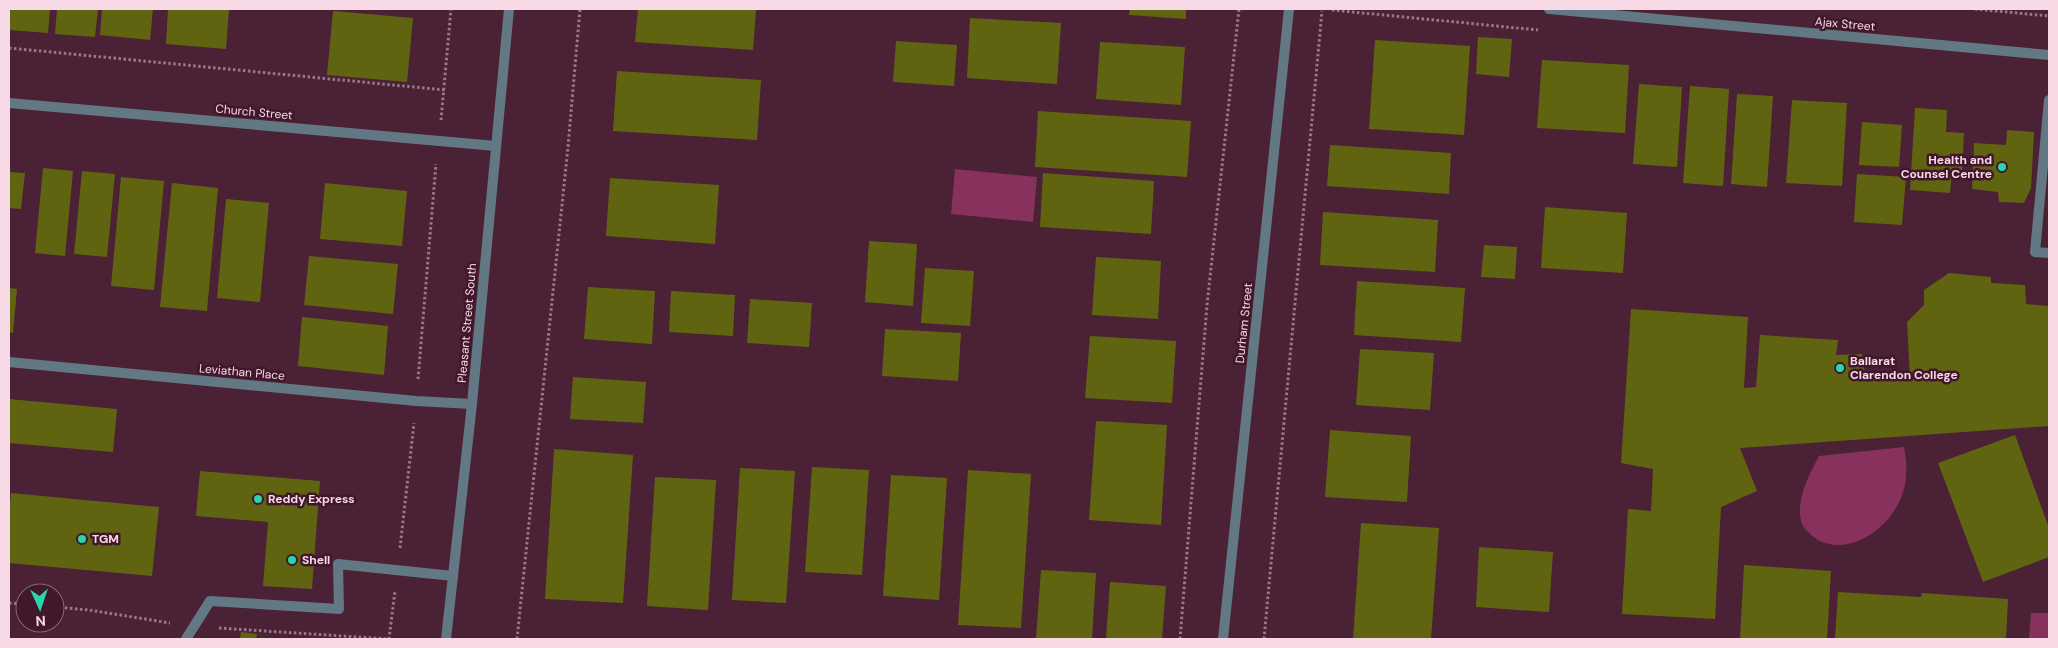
<svg xmlns="http://www.w3.org/2000/svg" width="2058" height="648" viewBox="0 0 2058 648" font-family="'DM Sans',sans-serif">
  <style>
    .green { fill: #88315d }
    .building { fill: #606411 }
    .lines { fill: none; stroke-linecap: round; stroke-linejoin: round }
    .path { stroke: #9b7787; stroke-width: 3; stroke-dasharray: 2.5 2.5; stroke-linecap: butt }
    .service { stroke: #627884; stroke-width: 10 }
    .minor { stroke: #627884; stroke-width: 10 }
    .tertiary { stroke: #627884; stroke-width: 10 }
    .poi-dot { fill: #28d5ad; stroke: #40172b; stroke-width: 2 }
    .labels { text-anchor: middle; dominant-baseline: central; stroke-width: 5; stroke-linejoin: round; paint-order: stroke }
    .street-label { font-size: 12px; fill: #f7dae5; stroke: #40172b }
    .poi-label { font-size: 12px; font-weight: bold; fill: #f7dae5; stroke: #40172b; text-anchor: start }
  </style>
  <rect width="100%" height="100%" fill="#4b2135"/>
  <g class="green">
    <polygon points="955,169 1037,177 1033,222 951,214"/>
    <path d="M1904 447C1907 463 1908 479 1902 495 1891 527 1851 557 1818 540 1812 536 1803 529 1801 521 1796 499 1809 475 1819 456Z"/>
    <polygon points="2031,613 2049,613 2049,639 2029,639"/>
  </g>
  <g class="building">
    <polygon points="9,9 50,9 48,33 9,30"/>
    <polygon points="57,9 98,9 95,37 55,34"/>
    <polygon points="102,9 153,9 150,40 100,35"/>
    <polygon points="168,9 229,9 226,49 166,44"/>
    <polygon points="638,9 756,9 753,50 635,42"/>
    <polygon points="1130,9 1186,9 1186,19 1129,15"/>
    <polygon points="333,11 413,18 407,82 327,75"/>
    <polygon points="970,18 1061,23 1057,84 967,78"/>
    <polygon points="1478,37 1512,39 1509,77 1476,74"/>
    <polygon points="1375,40 1470,46 1464,135 1369,129"/>
    <polygon points="896,41 957,45 954,86 893,82"/>
    <polygon points="1100,42 1185,47 1181,105 1096,99"/>
    <polygon points="1542,60 1629,65 1625,133 1537,128"/>
    <polygon points="617,71 761,80 757,140 613,131"/>
    <polygon points="1639,84 1682,87 1677,167 1633,164"/>
    <polygon points="1690,86 1729,89 1723,186 1683,183"/>
    <polygon points="1737,94 1773,96 1767,187 1731,184"/>
    <polygon points="1792,100 1847,103 1842,186 1786,183"/>
    <polygon points="1915,108 1947,110 1946,132 1964,133 1962,171 1952,171 1950,193 1910,190"/>
    <polygon points="1038,111 1191,121 1187,177 1035,167"/>
    <polygon points="1862,122 1902,125 1899,167 1859,165"/>
    <polygon points="2007,130 2034,132 2031,188 2024,203 1999,202 1998,192 1972,189 1974,143 2006,145"/>
    <polygon points="1330,145 1451,153 1449,194 1327,186"/>
    <polygon points="43,168 73,171 65,256 35,253"/>
    <polygon points="82,171 115,174 107,257 74,254"/>
    <polygon points="9,172 25,173 21,209 9,208"/>
    <polygon points="1043,173 1154,181 1151,234 1040,227"/>
    <polygon points="1857,174 1906,177 1902,225 1854,222"/>
    <polygon points="121,177 164,181 154,290 111,286"/>
    <polygon points="610,178 719,185 715,244 606,236"/>
    <polygon points="172,183 218,188 207,311 160,307"/>
    <polygon points="325,183 407,191 402,246 320,239"/>
    <polygon points="226,199 269,203 260,302 217,298"/>
    <polygon points="1545,207 1627,213 1623,273 1541,268"/>
    <polygon points="1323,212 1438,220 1435,272 1320,265"/>
    <polygon points="869,241 917,244 913,306 865,302"/>
    <polygon points="1484,245 1517,247 1515,279 1481,277"/>
    <polygon points="309,256 398,264 393,314 304,305"/>
    <polygon points="1096,257 1161,261 1158,319 1092,315"/>
    <polygon points="925,268 974,271 970,326 921,323"/>
    <polygon points="1949,273 1991,277 1991,283 2025,285 2026,304 2049,306 2049,426 1740,448 1757,491 1721,507 1715,619 1622,614 1628,509 1651,511 1653,469 1621,463 1631,309 1748,317 1744,388 1756,387 1760,335 1838,340 1836,355 1862,354 1866,381 1910,378 1907,322 1924,305 1924,290"/>
    <polygon points="1357,281 1465,288 1461,342 1354,335"/>
    <polygon points="588,287 655,291 652,344 584,339"/>
    <polygon points="9,288 17,289 13,333 9,332"/>
    <polygon points="671,291 735,295 733,336 669,332"/>
    <polygon points="750,299 812,303 809,347 747,343"/>
    <polygon points="302,317 388,326 384,375 298,366"/>
    <polygon points="885,329 961,333 958,381 882,376"/>
    <polygon points="1090,336 1176,341 1172,403 1085,398"/>
    <polygon points="1360,349 1434,353 1430,410 1356,405"/>
    <polygon points="573,377 646,382 643,423 570,419"/>
    <polygon points="9,399 117,409 113,452 9,443"/>
    <polygon points="1096,421 1167,425 1161,525 1089,520"/>
    <polygon points="1330,430 1411,436 1407,502 1325,497"/>
    <polygon points="2015,435 2049,528 2049,557 1983,582 1938,463"/>
    <polygon points="554,449 633,455 623,603 545,599"/>
    <polygon points="812,467 869,470 862,575 805,572"/>
    <polygon points="740,468 795,471 786,603 732,600"/>
    <polygon points="968,470 1031,474 1021,628 958,625"/>
    <polygon points="200,471 320,481 312,589 263,586 268,522 196,516"/>
    <polygon points="891,475 947,478 939,600 883,596"/>
    <polygon points="655,477 716,480 708,610 647,606"/>
    <polygon points="11,493 159,507 152,576 9,563 9,516"/>
    <polygon points="1361,523 1439,528 1431,639 1353,639"/>
    <polygon points="1479,547 1553,552 1549,612 1476,607"/>
    <polygon points="1744,565 1831,571 1827,639 1740,639"/>
    <polygon points="1041,570 1096,573 1092,639 1036,639"/>
    <polygon points="1110,582 1166,586 1162,639 1106,639"/>
    <polygon points="1838,592 1921,597 1922,593 2008,599 2006,639 1835,639"/>
    <polygon points="241,632 257,634 256,639 240,639"/>
  </g>
  <g class="lines">
    <g class="path">
      <polyline points="1975,9 2049,16"/>
      <polyline points="1332,10 1538,30"/>
      <polyline points="9,48 445,90"/>
      <polyline points="441,120 451,9"/>
      <polyline points="418,379 436,164"/>
      <polyline points="400,548 414,423"/>
      <polyline points="9,603 25,604"/>
      <polyline points="55,607 89,610 170,623"/>
      <polyline points="219,628 389,639 395,591"/>
      <polyline points="517,639 568,147 580,9"/>
      <polyline points="1180,639 1207,305 1239,9"/>
      <polyline points="1264,639 1322,11"/>
    </g>
    <g class="service">
      <polyline points="2049,100 2035,252 2049,253"/>
      <polyline points="9,362 416,401 472,404"/>
      <polyline points="186,639 210,601 339,609 338,564 453,576"/>
    </g>
    <g class="minor">
      <polyline points="1549,9 2049,55"/>
      <polyline points="9,103 496,146"/>
      <polyline points="1223,639 1289,9"/>
    </g>
    <polyline class="tertiary" points="446,639 472,404 509,9"/>
  </g>
  <g class="poi-dot">
    <circle cx="2002" cy="167" r="5"/>
    <circle cx="1840" cy="368" r="5"/>
    <circle cx="258" cy="499" r="5"/>
    <circle cx="82" cy="539" r="5"/>
    <circle cx="292" cy="560" r="5"/>
  </g>
  <g class="labels">
    <g class="street-label">
      <text transform="translate(1845 24) rotate(5)">Ajax Street</text>
      <text transform="translate(254 112) rotate(5)">Church Street</text>
      <text transform="translate(467 323) rotate(-85)">Pleasant Street South</text>
      <text transform="translate(1244 323) rotate(-84)">Durham Street</text>
      <text transform="translate(242 372) rotate(5)">Leviathan Place</text>
    </g>
    <g class="poi-label">
      <text x="1992" y="160" text-anchor="end">Health and<tspan x="1992" dy="14">Counsel Centre</tspan></text>
      <text x="1850" y="361">Ballarat<tspan x="1850" dy="14">Clarendon College</tspan></text>
      <text x="268" y="499">Reddy Express</text>
      <text x="92" y="539">TGM</text>
      <text x="302" y="560">Shell</text>
    </g>
  </g>
  <rect width="2058" height="648" fill="none" stroke="#f7dae5" stroke-width="20"/>
  <g transform="translate(40 608) rotate(177)"><circle r="24" fill="#40172b" stroke="#896575"/>
  <path d="M0-4L9 19L0 12L-9 19Z" fill="#28d5ad"/>
  <text y="-8" font-size="14" font-weight="bold" text-anchor="middle" fill="#f7dae5">N</text>
  </g>
</svg>
